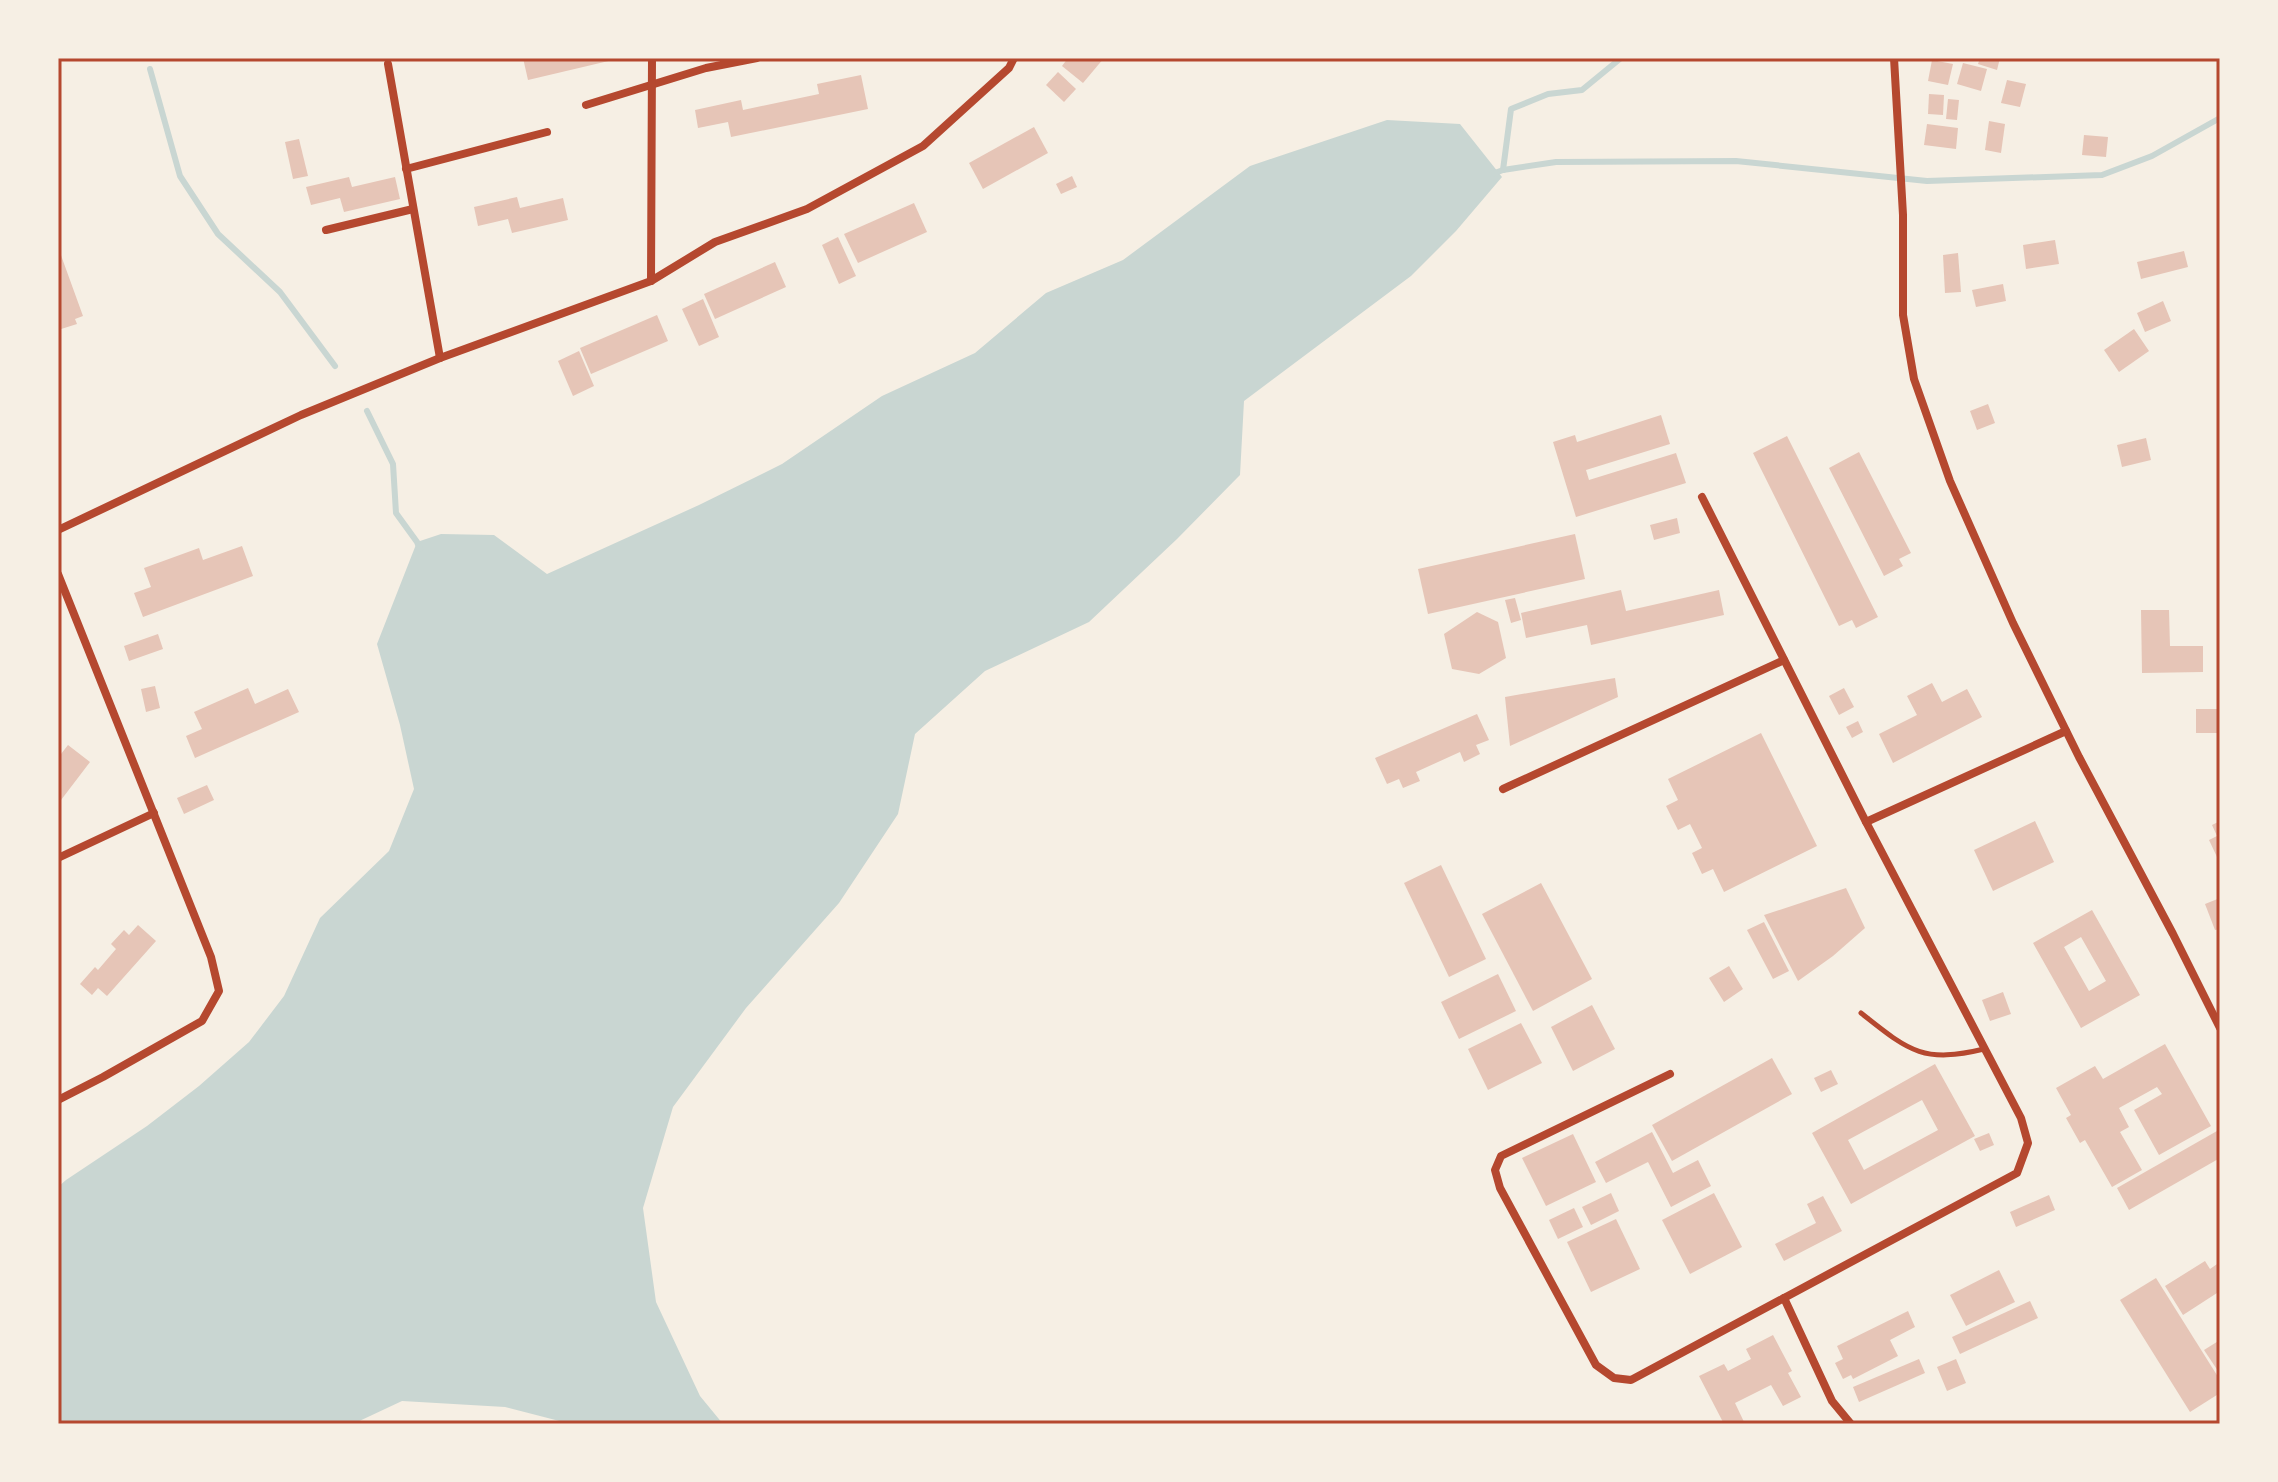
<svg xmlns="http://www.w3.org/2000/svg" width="2278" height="1482" viewBox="0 0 2278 1482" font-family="Barlow,sans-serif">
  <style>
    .water { fill: #c9d6d2 }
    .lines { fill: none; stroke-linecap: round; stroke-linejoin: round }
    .stream { stroke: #c9d6d2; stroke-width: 6 }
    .building { fill: #e6c5b7; fill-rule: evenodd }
    .service { stroke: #b5482f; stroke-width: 5 }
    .minor { stroke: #b5482f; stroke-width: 8 }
    .neatline { fill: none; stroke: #b5482f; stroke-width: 3 }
  </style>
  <rect width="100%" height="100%" fill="#f6efe4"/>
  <polygon class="water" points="1387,120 1460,124 1502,177 1456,231 1411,276 1244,401 1240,475 1177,539 1089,622 985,671 915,734 898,814 839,903 746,1008 673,1107 643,1208 656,1302 700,1396 723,1424 571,1424 505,1407 402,1401 353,1424 58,1424 58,1187 66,1180 147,1126 199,1086 249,1042 284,996 320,918 389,851 414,789 400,725 377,644 417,542 441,534 494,535 547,574 699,505 782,464 882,396 975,353 1046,293 1123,260 1250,166"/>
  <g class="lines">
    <g class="stream">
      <polyline points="150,69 180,176 218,234 280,292 335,366"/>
      <polyline points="1503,170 1511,109 1548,94 1582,90 1621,58"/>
      <polyline points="1492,174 1503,170 1556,162 1736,161 1927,181 2102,175 2152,156 2220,118"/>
      <polyline points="367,411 393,464 396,513 417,542 420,549"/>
    </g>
  </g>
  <g class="building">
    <polygon points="523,58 616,58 617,59 528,80"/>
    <polygon points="1068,58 1104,58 1083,83 1062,66"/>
    <polygon points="1980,58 2000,58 1997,70 1978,64"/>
    <polygon points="1932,60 1953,64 1948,85 1928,81"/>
    <polygon points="1963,63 1987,69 1981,91 1957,84"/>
    <polygon points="1058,72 1076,89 1064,102 1046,85"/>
    <polygon points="861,75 868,109 731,137 728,122 698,128 695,110 741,100 743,110 819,94 817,84"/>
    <polygon points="2007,80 2026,84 2020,107 2001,103"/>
    <polygon points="1929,94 1944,95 1943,115 1928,114"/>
    <polygon points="1948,99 1959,100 1957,120 1946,119"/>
    <polygon points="1989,121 2005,124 2001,153 1985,150"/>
    <polygon points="1927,124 1958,128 1956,149 1924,145"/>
    <polygon points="1034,127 1048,153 983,189 969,163"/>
    <polygon points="2084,135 2108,137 2106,157 2082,155"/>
    <polygon points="299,139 308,176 293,179 285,142"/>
    <polygon points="1072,176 1077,187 1061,194 1056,184"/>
    <polygon points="349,177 352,187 395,177 400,199 344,212 340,198 311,205 306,187"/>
    <polygon points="517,197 520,208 563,198 568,220 512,233 508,219 478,226 474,207"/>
    <polygon points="914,203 927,232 858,263 844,234"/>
    <polygon points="838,237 856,276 839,284 822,245"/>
    <polygon points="2055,240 2059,264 2026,269 2023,245"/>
    <polygon points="58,247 83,316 75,319 77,324 58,330"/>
    <polygon points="2184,251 2188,267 2141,279 2137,262"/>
    <polygon points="1958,253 1961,292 1945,293 1943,255"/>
    <polygon points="775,262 786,287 715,319 704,294"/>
    <polygon points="2003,284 2006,301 1976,307 1972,290"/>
    <polygon points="703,299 719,337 699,346 682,309"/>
    <polygon points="2163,301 2171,321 2145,332 2137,313"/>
    <polygon points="657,315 668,341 591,374 580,348"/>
    <polygon points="2134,329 2149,351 2119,372 2104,350"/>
    <polygon points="579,351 594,386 573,396 558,361"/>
    <polygon points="1988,404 1995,423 1977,430 1970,411"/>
    <polygon points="1661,415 1670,444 1586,470 1589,480 1676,453 1686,483 1576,517 1553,442 1575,435 1577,442"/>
    <polygon points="1787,436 1878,617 1856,628 1852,620 1839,626 1753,453"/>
    <polygon points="2146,438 2151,460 2122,467 2117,445"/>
    <polygon points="1859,452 1911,553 1899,559 1903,566 1884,576 1829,468"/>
    <polygon points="1677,518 1680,533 1654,540 1650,525"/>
    <polygon points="1575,534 1585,579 1428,614 1418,569"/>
    <polygon points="242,546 253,576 143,617 134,593 151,587 144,568 199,548 203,560"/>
    <polygon points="1621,590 1626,611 1719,590 1724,615 1591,645 1587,625 1526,638 1521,613"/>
    <polygon points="1515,598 1521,620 1511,623 1505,600"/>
    <polygon points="2141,610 2169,610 2170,646 2203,646 2203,672 2142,673"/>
    <polygon points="1477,612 1498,622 1506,658 1479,674 1452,669 1444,634"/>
    <polygon points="158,634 163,649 129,661 124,646"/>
    <polygon points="1615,678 1618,697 1510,746 1505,697"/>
    <polygon points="1932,683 1942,702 1967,689 1982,717 1893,763 1879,734 1917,715 1907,696"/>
    <polygon points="155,686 160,708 146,712 141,689"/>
    <polygon points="248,688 255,704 288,689 299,712 195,758 186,736 202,729 194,712"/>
    <polygon points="1844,688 1854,707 1839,715 1829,696"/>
    <polygon points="2196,709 2217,709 2218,733 2196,733"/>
    <polygon points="1477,714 1489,740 1476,745 1480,754 1464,762 1460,752 1416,772 1420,781 1403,788 1399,779 1387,784 1375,758"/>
    <polygon points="1858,721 1863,732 1852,738 1846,727"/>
    <polygon points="1761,733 1817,846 1724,892 1713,869 1702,874 1692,853 1702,848 1690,824 1678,830 1666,806 1678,800 1668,779"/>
    <polygon points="68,745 90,762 58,804 58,752 61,754"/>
    <polygon points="207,785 214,800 184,814 177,798"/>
    <polygon points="2035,821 2054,862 1993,891 1974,850"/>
    <polygon points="2220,821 2220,855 2217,857 2209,840 2217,836 2212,825"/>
    <polygon points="1441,865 1486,959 1449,977 1404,883"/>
    <polygon points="1541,883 1592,979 1533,1011 1482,914"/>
    <polygon points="1846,888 1865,928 1833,956 1798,981 1764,915"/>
    <polygon points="2220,898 2220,929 2215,930 2205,904"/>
    <path d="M2092 910 2140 995 2081 1028 2033 943ZM2081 937 2106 981 2089 991 2064 947Z"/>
    <polygon points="1764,922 1789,971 1773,979 1747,930"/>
    <polygon points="138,925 156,941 107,996 98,988 92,995 80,984 95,967 98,970 116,949 111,944 124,930 129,935"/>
    <polygon points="1729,966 1743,989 1724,1002 1709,978"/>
    <polygon points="1498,974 1516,1011 1459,1039 1441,1002"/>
    <polygon points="2003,992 2011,1014 1990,1021 1982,1000"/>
    <polygon points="1592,1005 1615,1049 1573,1071 1551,1027"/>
    <polygon points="1521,1023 1542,1063 1488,1090 1468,1049"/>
    <polygon points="2165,1044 2211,1126 2159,1155 2134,1110 2162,1094 2157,1087 2119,1108 2129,1127 2120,1132 2142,1170 2112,1187 2085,1140 2080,1143 2066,1118 2071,1115 2056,1088 2095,1066 2103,1079"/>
    <polygon points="1772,1058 1792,1094 1672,1161 1652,1125"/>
    <path d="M1935 1064 1975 1136 1851 1204 1812 1133ZM1922 1100 1938 1130 1864 1170 1848 1140Z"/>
    <polygon points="1831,1070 1838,1084 1821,1092 1814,1078"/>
    <polygon points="2217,1131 2220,1137 2220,1158 2129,1210 2117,1188"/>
    <polygon points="1652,1132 1673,1173 1698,1160 1711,1186 1671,1207 1648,1162 1606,1183 1595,1162"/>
    <polygon points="1989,1133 1994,1145 1980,1151 1974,1139"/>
    <polygon points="1573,1134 1596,1182 1546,1206 1522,1158"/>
    <polygon points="1611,1193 1619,1211 1591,1225 1582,1207"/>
    <polygon points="1714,1193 1742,1247 1690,1274 1662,1220"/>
    <polygon points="2049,1195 2055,1210 2016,1227 2010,1212"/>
    <polygon points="1823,1196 1842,1231 1784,1261 1775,1244 1816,1223 1807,1204"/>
    <polygon points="1574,1208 1583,1227 1558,1239 1549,1220"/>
    <polygon points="1616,1219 1640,1269 1591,1292 1567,1242"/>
    <polygon points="2205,1261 2210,1269 2220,1262 2220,1297 2217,1293 2183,1315 2165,1286"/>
    <polygon points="1999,1270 2015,1302 1966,1326 1950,1295"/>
    <polygon points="2156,1278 2220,1380 2220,1393 2190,1412 2120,1300"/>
    <polygon points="2030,1301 2038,1318 1960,1354 1952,1337"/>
    <polygon points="1908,1311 1915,1327 1890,1340 1898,1356 1853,1379 1851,1375 1843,1379 1835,1363 1843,1359 1837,1346"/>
    <polygon points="1773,1335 1792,1371 1788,1373 1801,1397 1783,1406 1771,1385 1735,1403 1745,1424 1724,1424 1699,1376 1724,1364 1728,1371 1751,1359 1746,1349"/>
    <polygon points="2220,1340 2220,1374 2204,1350"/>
    <polygon points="1919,1359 1925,1373 1859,1402 1853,1387"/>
    <polygon points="1956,1359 1966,1383 1947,1391 1937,1367"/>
  </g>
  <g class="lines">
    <path class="service" d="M1861 1013C1908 1050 1922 1064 1984 1049"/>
    <g class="minor">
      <polyline points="1894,58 1903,215 1903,315 1914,379 1950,481 2013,623 2079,757 2173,934 2220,1028"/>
      <polyline points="388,64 440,358"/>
      <polyline points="586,105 706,68 757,58"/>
      <polyline points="406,169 547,132"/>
      <polyline points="326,230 413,209"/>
      <polyline points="651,281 652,58"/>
      <polyline points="1702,497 1866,822 2066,731"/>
      <polyline points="58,530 301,415 440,358 651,281 715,242 807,209 923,146 1009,68 1014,58"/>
      <polyline points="58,574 211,957 219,991 202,1021 103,1077 58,1100"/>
      <polyline points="1503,789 1784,660"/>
      <polyline points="58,858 154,813"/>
      <polyline points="1670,1074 1501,1156 1495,1170 1500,1188 1596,1365 1614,1378 1631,1380 2017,1173 2028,1143 2021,1118 1866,822"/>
      <polyline points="1784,1298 1832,1401 1851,1424"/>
    </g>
  </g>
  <rect width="2278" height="1482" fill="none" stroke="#f6efe4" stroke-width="120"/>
  <rect x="60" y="60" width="2158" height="1362" class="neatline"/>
</svg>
